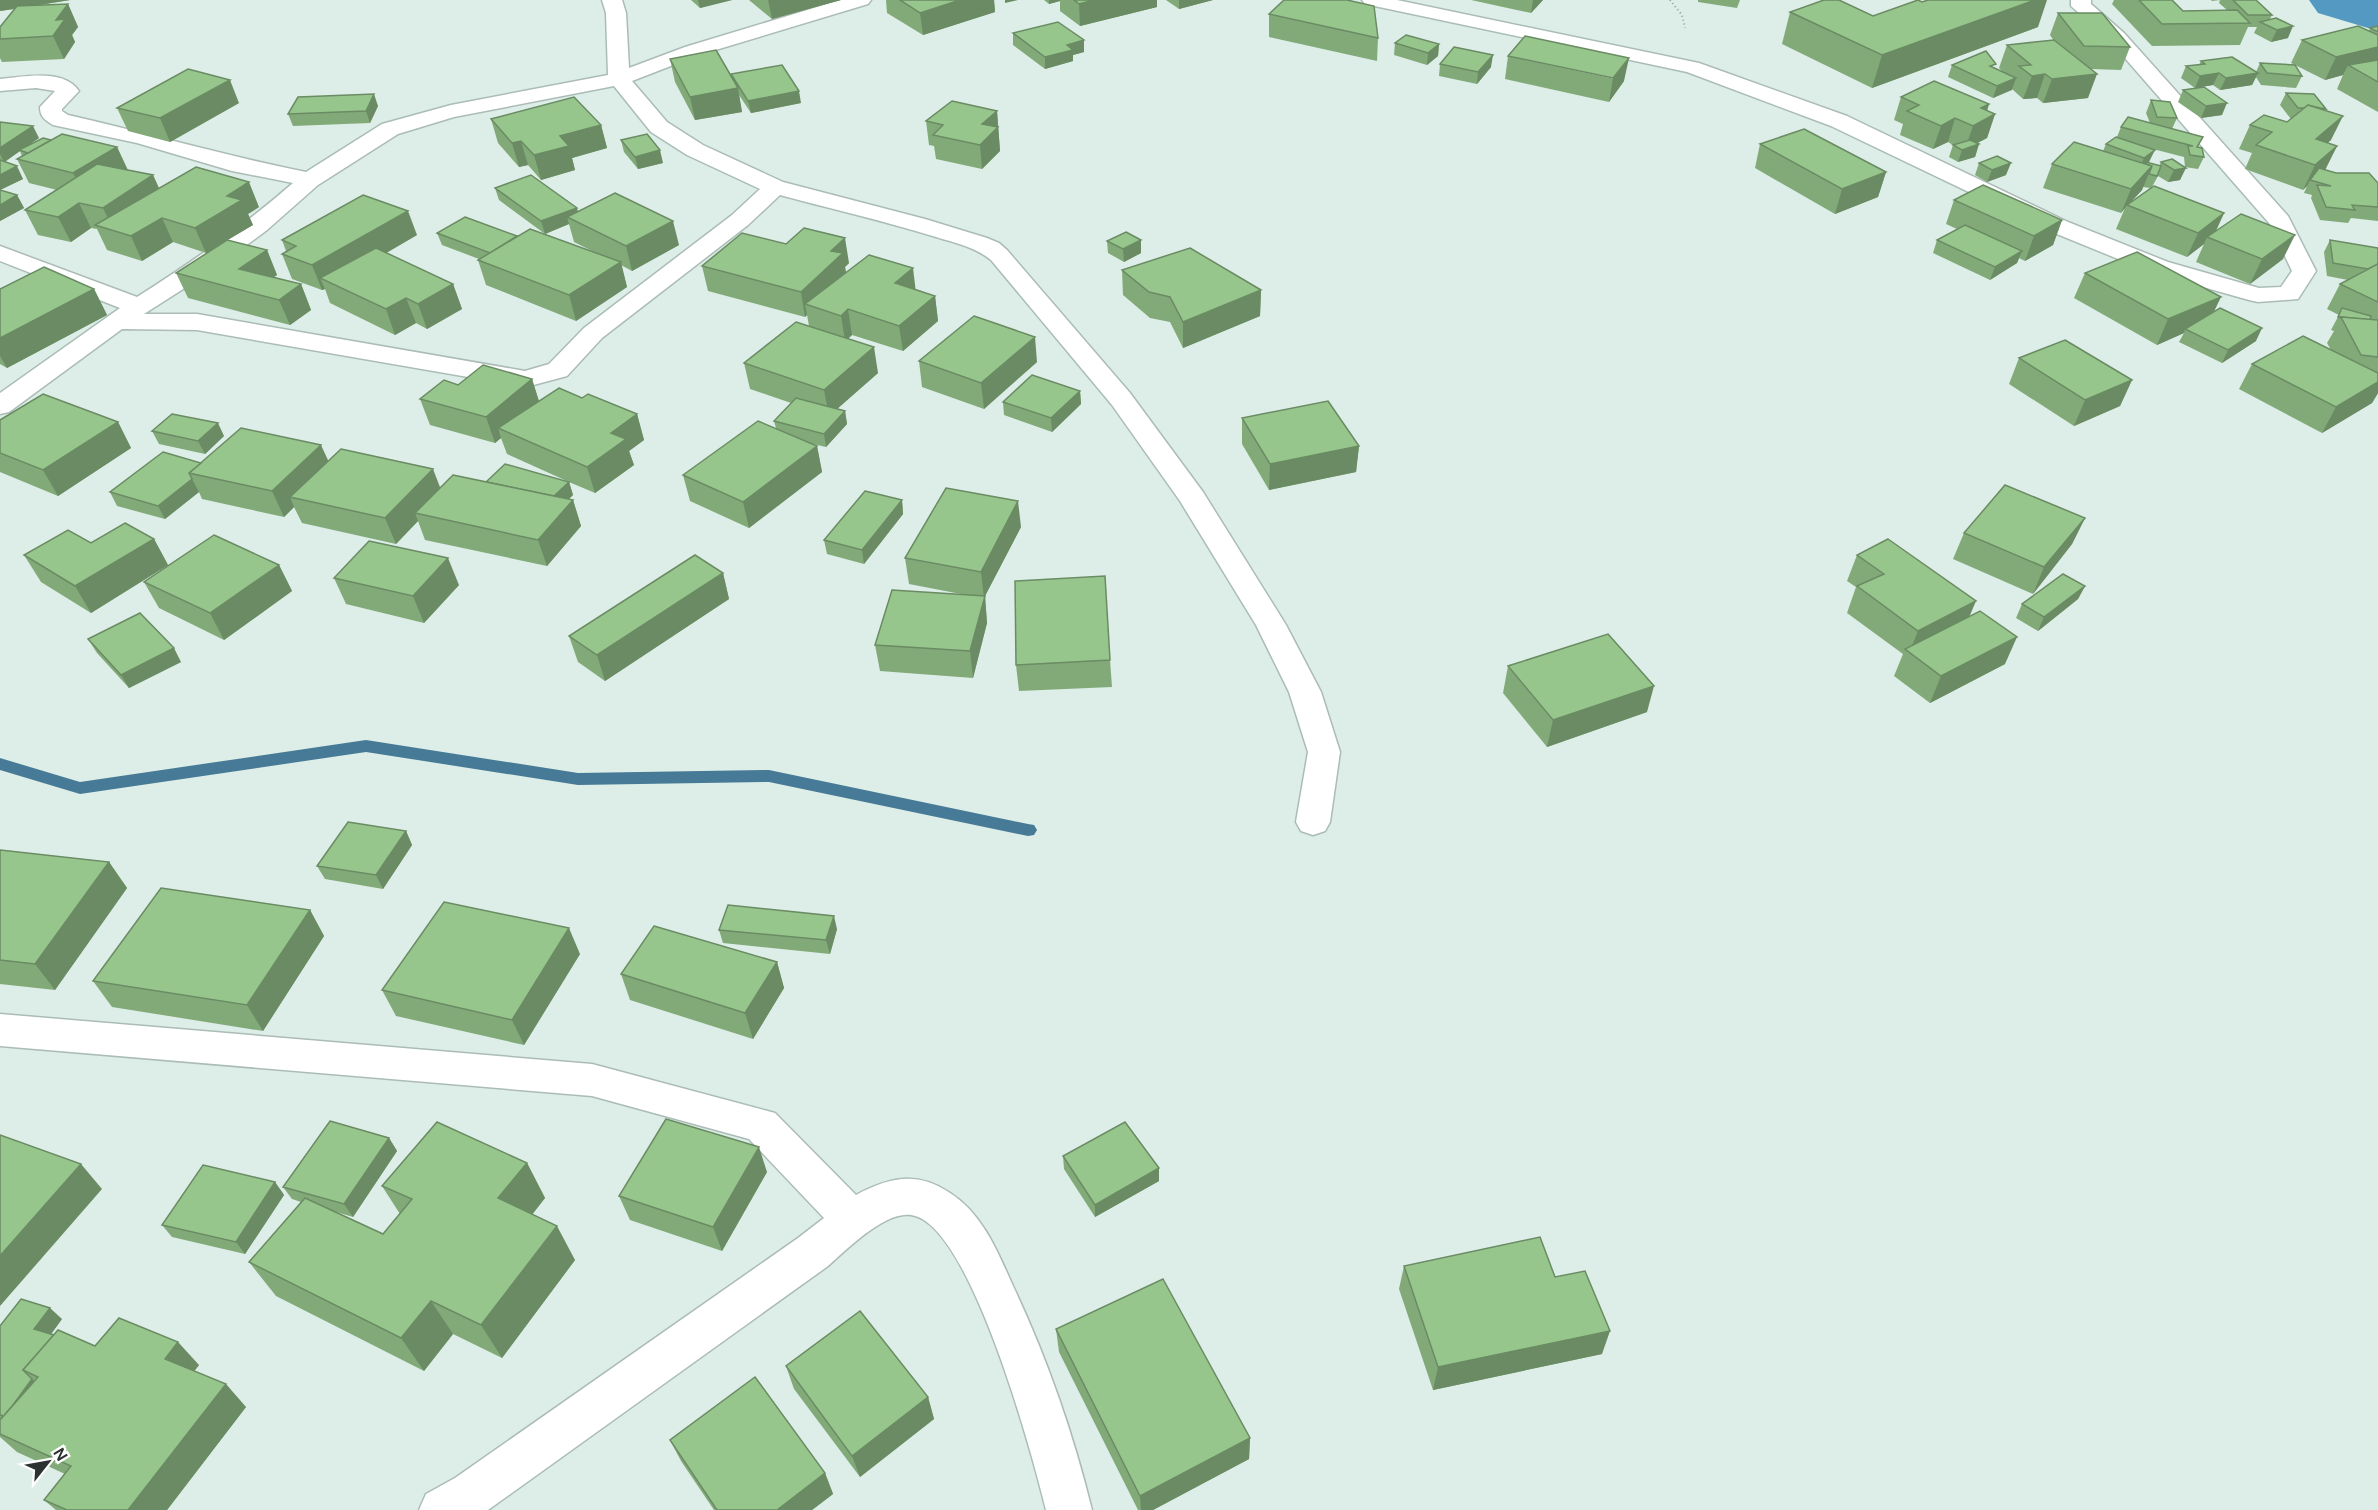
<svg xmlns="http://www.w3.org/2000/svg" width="2378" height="1510" viewBox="0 0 2378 1510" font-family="'DM Sans',sans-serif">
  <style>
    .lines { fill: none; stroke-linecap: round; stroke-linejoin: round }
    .stream { fill: #477a96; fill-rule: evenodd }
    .river { fill: #5399c2; fill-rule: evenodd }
    .street-casing { stroke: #abbcb6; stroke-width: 3 }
    .path { stroke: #94a29c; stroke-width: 2; stroke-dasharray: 1 3; stroke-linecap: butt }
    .street { fill: #fff; fill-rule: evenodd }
    .wall { fill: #82aa79; fill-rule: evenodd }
    .shaded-wall { fill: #6a8b63 }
    .building { fill: #97c68d; stroke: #6a8b63; stroke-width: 1.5 }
  </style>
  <rect width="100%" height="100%" fill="#dceee7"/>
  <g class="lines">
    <polygon class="stream" points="366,740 578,773 769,770 1028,824 1034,825 1037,830 1034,835 1028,836 769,782 578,785 366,752 80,794 0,770 0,758 80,782"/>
    <polygon class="river" points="2309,0 2378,0 2378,31 2318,13"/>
    <g class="street-casing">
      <g id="street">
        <path d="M602 0H622L626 13 629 68 685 47 840 0H871L868 4 699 55 632 81 667 122 703 145 783 182 925 219 987 238 999 243 1007 250 1130 393 1203 492 1286 625 1321 692 1340 752 1330 822 1325 831 1313 835 1301 831 1296 822 1308 752 1289 692 1256 625 1180 501 1112 405 991 260C975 247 955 243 936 237 884 221 832 209 780 195L748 225 602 338 567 376 526 387 197 330 122 329 9 412 0 414V393L120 308 0 261V246L137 297C192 262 244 226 293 183L232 171 137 143 53 125C45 120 40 117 40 107L55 91 36 88 0 91V79C24 77 63 68 79 91L62 109V111L68 115C148 133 226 156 306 172L382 124 451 105 608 75 606 13ZM614 86 651 132 687 155 760 189 732 215 584 328 549 364 525 371 197 314H144L216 268 267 230 318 185 398 134 454 117Z"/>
        <polygon points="1362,0 1397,0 1699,63 1847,116 2068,222 2168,262 2259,288 2281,287 2292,271 2269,223 2110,41 2071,6 2071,0 2091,0 2091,4 2124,33 2288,216 2316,271 2298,299 2258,302 2249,300 2150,272 2052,232 1831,126 1687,72 1365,4"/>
        <path d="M0 1014 592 1064 775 1113 856 1195C890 1177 917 1171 950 1193 983 1214 998 1253 1013 1286 1047 1358 1073 1433 1092 1510H1046C1033 1457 970 1222 911 1215 885 1211 847 1249 828 1266L488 1510H419L426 1494 455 1478 798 1238 824 1218 749 1139 592 1096 0 1046Z"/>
      </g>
    </g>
    <polyline class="path" points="1670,0 1682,15 1685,28"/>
    <use href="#street" class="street"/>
  </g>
  <g class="wall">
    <polygon points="0,0 70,0 34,6 68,4 78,27 72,35 75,42 64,59 2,62 0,58 0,27 15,9 0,11"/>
    <polygon points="691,0 732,0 700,8"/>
    <polygon points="749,0 841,0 772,19"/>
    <polygon points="886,0 994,0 995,12 923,35 887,13"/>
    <polygon points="1044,0 1157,0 1157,7 1080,26 1060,11 1060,1 1049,4"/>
    <polygon points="1166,0 1213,0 1179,9"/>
    <polygon points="1471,0 1543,0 1531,13"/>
    <polygon points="1698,0 1740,0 1737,8 1698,2"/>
    <polygon points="2114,0 2172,0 2183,11 2227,10 2219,3 2220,0 2212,1 2211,0 2256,0 2272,15 2270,19 2288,38 2271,42 2254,33 2257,27 2248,27 2240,45 2152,46 2112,4"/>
    <polygon points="1922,2 2038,27 1872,88 1782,44 1790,12 1873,16"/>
    <polygon points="2058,13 2130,47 2121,70 2091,69 2088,98 2043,103 2037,98 2023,99 2012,89 1993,98 1948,77 1952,65 1995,68 2004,73 1999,68 2007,45 2054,41 2050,35"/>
    <polygon points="1269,14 1378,38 1377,61 1269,37"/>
    <polygon points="2378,26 2378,112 2337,89 2343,75 2325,80 2291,63 2302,40 2369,31 2370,28"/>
    <polygon points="1013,33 1084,52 1073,55 1073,61 1045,69 1013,45"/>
    <polygon points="1395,43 1439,44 1438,56 1427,65 1394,55"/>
    <polygon points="1508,56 1624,81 1609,102 1505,79"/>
    <polygon points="670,59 732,77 731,74 801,103 751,113 739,95 742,112 695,120 675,82"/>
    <polygon points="2201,61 2256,72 2260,63 2302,76 2296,88 2261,85 2256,77 2252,85 2220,90 2213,85 2195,88 2181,78 2186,66 2199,65"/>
    <polygon points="1440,64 1491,67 1477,84 1439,76"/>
    <polygon points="2183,90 2222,115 2201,118 2178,102"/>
    <polygon points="2286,93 2326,109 2325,110 2331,140 2327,143 2337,146 2325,170 2378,183 2378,221 2351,218 2348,223 2320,220 2311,198 2312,195 2304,193 2307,186 2303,190 2245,169 2252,153 2239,149 2250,125 2287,122 2291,119 2280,105"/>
    <polygon points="1901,97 1989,104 1987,111 1995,114 1987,138 1977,143 1979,144 1975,157 1958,162 1949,157 1953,145 1948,142 1933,149 1900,135 1903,124 1894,120"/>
    <path d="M2151 100 2177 118 2172 129 2199 147 2204 157 2198 169 2185 167 2180 180 2168 182 2158 176 2152 187 2224 213 2216 231 2283 259 2250 284 2196 262 2204 244 2187 257 2116 229 2125 208 2121 213 2043 188 2052 164 2103 151 2106 144 2117 137 2121 127 2150 123 2146 113ZM2149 148 2184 157 2185 167 2161 162 2159 166 2148 163 2149 162ZM2143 187 2150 188 2132 201 2142 190Z"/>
    <polygon points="239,103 170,142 128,131 117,108"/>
    <polygon points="378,106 370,123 293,126 288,114"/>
    <polygon points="997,111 1000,151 982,169 936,159 934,146 929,145 926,121"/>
    <polygon points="491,119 601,125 607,148 572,158 575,170 541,180 528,165 519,167 498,143"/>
    <polygon points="0,122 39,138 30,144 51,140 117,147 128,170 153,175 159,189 259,207 248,214 253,225 227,240 267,250 277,275 273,277 301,284 311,310 290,325 188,298 176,273 218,246 206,253 173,242 142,261 107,250 97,229 91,228 71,242 38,235 25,210 57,190 29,183 17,159 22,156 20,151 5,162 23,179 0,190 17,195 24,208 0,221"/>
    <polygon points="621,140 663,163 638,169 624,152"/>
    <polygon points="1760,144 1886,172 1878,197 1835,214 1755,168"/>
    <polygon points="1979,163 2006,175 1987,182 1975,175"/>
    <polygon points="495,188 578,212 679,245 632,271 621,265 627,287 576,321 486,285 478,260 479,259 442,245 437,233 517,236 600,255 574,242 569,224 545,234 499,200"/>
    <polygon points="1954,200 2062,220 2053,245 2025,261 2019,258 2017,263 1990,280 1933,253 1937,240 1957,229 1946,224"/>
    <polygon points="417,235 386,253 453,284 462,309 427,329 416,323 395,335 330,303 325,289 322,290 292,279 282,254 286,251 282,240"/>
    <polygon points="2330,240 2378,248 2378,393 2372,403 2322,433 2239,389 2252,364 2331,350 2327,343 2334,331 2331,330 2339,315 2327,309 2340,284 2348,280 2327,276 2324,252"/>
    <polygon points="1107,241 1141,253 1124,262 1108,253"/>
    <polygon points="849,263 845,267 846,273 916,289 935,296 938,321 903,351 852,335 848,339 878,373 837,409 845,411 847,424 826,447 809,443 817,446 822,472 749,528 690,501 683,475 776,428 774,421 791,403 750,389 744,363 809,326 807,315 805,317 708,291 702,266"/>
    <polygon points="1122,270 1261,290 1260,316 1183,348 1170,322 1150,318 1123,295"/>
    <polygon points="2085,273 2214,312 2256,341 2222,363 2179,342 2184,333 2157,345 2074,298"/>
    <polygon points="0,289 94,289 107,315 7,368 0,364"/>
    <polygon points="2019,358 2132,380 2120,406 2074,426 2009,384"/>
    <polygon points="919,361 1037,362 984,409 922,387"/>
    <polygon points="532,379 539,401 582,398 637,414 644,440 629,451 634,465 595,493 569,482 573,495 569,499 573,500 581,526 547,566 425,540 418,521 396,544 302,523 294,507 284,517 202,499 199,492 165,519 117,506 110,492 201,463 328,461 440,487 486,482 569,482 507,454 501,438 495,443 430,425 420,399 458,385"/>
    <polygon points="1080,391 1081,404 1052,432 1004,415 1003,402"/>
    <polygon points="1242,418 1359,446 1356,472 1269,490 1242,444"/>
    <polygon points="0,420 118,422 131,448 58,496 0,472"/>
    <polygon points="152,431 224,436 205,454 159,444"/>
    <polygon points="902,500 903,514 864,564 827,554 824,540"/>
    <polygon points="2085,518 2072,544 2033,594 1953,559 1964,533"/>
    <polygon points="1021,527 985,596 987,623 973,678 880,671 875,645 966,595 909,584 905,558"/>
    <polygon points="154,539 168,565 91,613 41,582 24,555 91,543"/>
    <polygon points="1857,555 1970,616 2005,664 1930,703 1894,676 1903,654 1847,613 1856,587 1847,581"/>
    <polygon points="279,565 292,591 224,640 159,608 144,582"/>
    <polygon points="723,573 729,599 605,681 578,662 569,636"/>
    <polygon points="334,578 459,585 424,623 346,604"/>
    <polygon points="2085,586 2078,599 2038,631 2016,618 2022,604"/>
    <polygon points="88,639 181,662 129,688 97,653"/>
    <polygon points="1110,660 1112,687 1019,691 1016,665"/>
    <polygon points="1508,666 1647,712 1547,747 1503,693"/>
    <polygon points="406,831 412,845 383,889 325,879 317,866"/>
    <polygon points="0,850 109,862 127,888 55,990 0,984"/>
    <polygon points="310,910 324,936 263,1031 112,1007 93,981"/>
    <polygon points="837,929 830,954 723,943 719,930"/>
    <polygon points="580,954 524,1045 396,1016 382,990"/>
    <polygon points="777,962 784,988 753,1039 630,1000 621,974"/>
    <polygon points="389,1138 397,1151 353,1217 333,1211 383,1234 400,1214 382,1186 527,1163 545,1198 532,1214 575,1260 502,1358 453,1334 424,1371 276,1296 249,1262 301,1202 292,1199 283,1187"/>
    <polygon points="1063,1156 1159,1181 1095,1217 1064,1169"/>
    <polygon points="767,1172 722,1251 630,1220 619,1196"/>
    <polygon points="275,1182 284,1195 245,1254 172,1237 162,1225"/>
    <polygon points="1404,1266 1555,1277 1602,1354 1433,1390 1399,1289"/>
    <polygon points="62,1319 51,1334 95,1346 199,1365 194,1371 246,1407 167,1510 56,1510 44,1500 65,1474 17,1452 0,1437 0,1326"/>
    <polygon points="1056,1329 1250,1438 1249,1459 1153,1510 1138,1510 1059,1352"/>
    <polygon points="786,1366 928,1397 934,1419 860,1477 794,1389"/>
    <polygon points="670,1440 825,1473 833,1494 812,1510 714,1510 681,1461"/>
  </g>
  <g class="shaded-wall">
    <polygon points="0,0 70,0 0,11"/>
    <polygon points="698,0 732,0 700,8"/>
    <polygon points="768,0 841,0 772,19"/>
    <polygon points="960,0 994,0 995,12 923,35 920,13"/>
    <polygon points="1005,0 1018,0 1005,3"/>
    <polygon points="1049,0 1060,0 1060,1 1049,4"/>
    <polygon points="1094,0 1157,0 1157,7 1080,26 1079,4"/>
    <polygon points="1179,0 1213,0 1179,9"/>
    <polygon points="1533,0 1543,0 1531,13"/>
    <polygon points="2035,0 2047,0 2038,27 1872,88 1882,55"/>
    <polygon points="68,4 78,27 72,35 75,42 64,59 53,36 56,20"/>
    <polygon points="2293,26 2288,38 2271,42 2277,30"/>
    <polygon points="1084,40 1084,52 1073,55 1073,61 1045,69 1045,57 1067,45"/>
    <polygon points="1439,44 1438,56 1427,65 1428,53"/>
    <polygon points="2378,47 2378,67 2348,65 2343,75 2325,80 2336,57"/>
    <polygon points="1493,55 1491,67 1477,84 1478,72"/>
    <polygon points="1629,58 1624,81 1609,102 1613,78"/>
    <polygon points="2219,73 2213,85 2195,88 2200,76"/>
    <polygon points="2258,73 2252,85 2220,90 2226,78"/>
    <polygon points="2045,74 2037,98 2023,99 2032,76"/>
    <polygon points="2097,74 2088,98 2043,103 2052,79"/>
    <polygon points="2016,78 2012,90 1993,98 1997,86"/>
    <polygon points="230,80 239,103 170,142 160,118"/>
    <polygon points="738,88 742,112 695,120 690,97"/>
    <polygon points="799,91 801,103 751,113 748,101"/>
    <polygon points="374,94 378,106 370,123 366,111"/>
    <polygon points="2227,103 2222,115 2201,118 2206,106"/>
    <polygon points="1989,104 1984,120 1995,114 1987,138 1968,148 1979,144 1975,157 1958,162 1962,150 1965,149 1973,126 1981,108"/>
    <polygon points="997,111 1000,151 982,169 980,145 982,124"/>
    <polygon points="2343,116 2331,140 2304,163 2316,139"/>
    <polygon points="1955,118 1948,142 1933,149 1941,126"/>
    <polygon points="601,125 607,148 572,158 575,170 541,180 534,155 560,136"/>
    <polygon points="33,126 39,138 21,150 19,150 20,151 4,162 0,154 0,148"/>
    <polygon points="521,141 528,165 519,167 512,143"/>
    <polygon points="2337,146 2325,170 2310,180 2307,186 2303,190 2315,165"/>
    <polygon points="117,147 128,171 85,197 73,173"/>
    <polygon points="660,150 663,163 638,169 635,157"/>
    <polygon points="2155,150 2149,162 2139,170 2144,158"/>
    <polygon points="2011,163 2006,175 1987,182 1992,170"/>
    <polygon points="17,166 23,179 0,190 0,175"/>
    <polygon points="2152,166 2142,190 2128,205 2127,205 2125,208 2121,213 2131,189"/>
    <polygon points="2186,168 2180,180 2168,182 2174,170"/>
    <polygon points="1886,172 1878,197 1835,214 1842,189"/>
    <polygon points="153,175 164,199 114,231 103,208"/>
    <polygon points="249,182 259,207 248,214 253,225 206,253 195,228 227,196"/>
    <polygon points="17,195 24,208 0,221 0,205"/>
    <polygon points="79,203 91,228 71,242 58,217"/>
    <polygon points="577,208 580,220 567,217 569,224 545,234 541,221"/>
    <polygon points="408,211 417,235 333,284 320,278 325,289 322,290 312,265"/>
    <polygon points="2224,213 2213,237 2207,237 2204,244 2187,257 2198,233"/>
    <polygon points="162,218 173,242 142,261 131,236"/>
    <polygon points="2062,220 2053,245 2025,261 2034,236"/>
    <polygon points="673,221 679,245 632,271 626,246"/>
    <polygon points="2295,235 2283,259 2250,284 2262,259"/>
    <polygon points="845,238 849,263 845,267 847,278 805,304 807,315 805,317 801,292 831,251"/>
    <polygon points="1141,240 1141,253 1124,262 1123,249"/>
    <polygon points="267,250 277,275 252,293 239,269"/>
    <polygon points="2022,251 2017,263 1990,280 1995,267"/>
    <polygon points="621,262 627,287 576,321 569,295"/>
    <polygon points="913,268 916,293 895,283"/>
    <polygon points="301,284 311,310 290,325 279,300"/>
    <polygon points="453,284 462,309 427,329 418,304"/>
    <polygon points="94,289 107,315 7,368 0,356 0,338"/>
    <polygon points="1261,290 1260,316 1183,348 1183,322"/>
    <polygon points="935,296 938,321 903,351 899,326"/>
    <polygon points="2221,297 2209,322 2185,329 2184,333 2157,345 2168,319"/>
    <polygon points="406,298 416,323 395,335 386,309"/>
    <polygon points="848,309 852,335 845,341 841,316"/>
    <polygon points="2262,328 2256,341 2222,363 2228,350"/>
    <polygon points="1035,337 1037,362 984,409 981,383"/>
    <polygon points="874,347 878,373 829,416 824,390"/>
    <polygon points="532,379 540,405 498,428 501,438 495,443 486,417"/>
    <polygon points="2132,380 2120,406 2074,426 2085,400"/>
    <polygon points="2378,382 2378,393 2372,403 2322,433 2336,407"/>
    <polygon points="1080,391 1081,404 1052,432 1051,418"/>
    <polygon points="845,411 847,424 826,447 824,434"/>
    <polygon points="637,414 644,440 629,451 634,465 595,493 587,467 611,433"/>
    <polygon points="118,422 131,448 58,496 43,470"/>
    <polygon points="218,423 224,436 205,454 198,441"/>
    <polygon points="321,445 333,471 290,497 294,507 284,517 272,491"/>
    <polygon points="817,446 822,472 749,528 743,502"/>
    <polygon points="1359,446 1356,472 1269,490 1270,464"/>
    <polygon points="433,469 443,495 415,513 418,521 396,544 385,518"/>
    <polygon points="192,479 199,492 165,519 158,506"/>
    <polygon points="569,482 573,495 551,516 546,503"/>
    <polygon points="573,500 581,526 547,566 538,540"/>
    <polygon points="902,500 903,514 864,564 862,550"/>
    <polygon points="1018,501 1021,527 985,596 987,623 973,678 970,651 984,598 981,572"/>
    <polygon points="2085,518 2072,544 2033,594 2044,567"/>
    <polygon points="154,539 168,565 91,613 75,586"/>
    <polygon points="448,558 459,585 424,623 413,596"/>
    <polygon points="279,565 292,591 224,640 210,613"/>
    <polygon points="723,573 729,599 605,681 597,655"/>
    <polygon points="2085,586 2078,599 2038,631 2044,617"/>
    <polygon points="1976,601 1965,627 1909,653 1918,631"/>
    <polygon points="2017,637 2005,664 1930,703 1941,676"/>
    <polygon points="174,648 181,662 129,688 121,675"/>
    <polygon points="1654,686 1647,712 1547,747 1553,720"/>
    <polygon points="406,831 412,845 383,889 376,875"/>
    <polygon points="109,862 127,888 55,990 35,964"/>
    <polygon points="310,910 324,936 263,1031 247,1005"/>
    <polygon points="834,916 837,929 830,954 826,940"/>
    <polygon points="569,928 580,954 524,1045 512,1020"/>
    <polygon points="777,962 784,988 753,1039 745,1013"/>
    <polygon points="389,1138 397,1151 353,1217 344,1204"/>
    <polygon points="759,1147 767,1172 722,1251 713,1227"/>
    <polygon points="527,1163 545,1198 518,1233 498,1198"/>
    <polygon points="81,1164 102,1189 0,1306 0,1256"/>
    <polygon points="1159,1168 1159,1181 1095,1217 1095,1205"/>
    <polygon points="275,1182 284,1195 245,1254 236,1242"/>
    <polygon points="557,1226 575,1260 502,1358 481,1325"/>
    <polygon points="431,1301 453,1334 424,1371 401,1338"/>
    <polygon points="50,1308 62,1319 46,1341 34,1329"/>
    <polygon points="1610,1331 1602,1354 1433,1390 1438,1367"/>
    <polygon points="178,1342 199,1365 186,1382 165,1359"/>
    <polygon points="32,1379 44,1390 5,1416"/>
    <polygon points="226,1384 246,1407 167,1510 128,1510"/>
    <polygon points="928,1397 934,1419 860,1477 852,1456"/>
    <polygon points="1250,1438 1249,1459 1153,1510 1141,1510 1140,1496"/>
    <polygon points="825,1473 833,1494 812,1510 777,1510"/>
  </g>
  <g class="building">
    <polygon points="900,0 960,0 920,13"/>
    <polygon points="1074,0 1094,0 1079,4"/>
    <polygon points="1284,0 1347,0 1374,6 1378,38 1269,14"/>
    <polygon points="1824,0 1839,0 1873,16 1918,0 1922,2 1928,0 2035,0 1882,55 1790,12"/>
    <polygon points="2139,0 2172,0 2183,11 2237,10 2250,23 2162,24"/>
    <polygon points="2233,0 2256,0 2272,15 2248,15"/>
    <polygon points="68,4 56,20 65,19 53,36 0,39 0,27 17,6"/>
    <polygon points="2058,13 2102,13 2130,47 2084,46"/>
    <polygon points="2276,18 2293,26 2277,30 2260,22"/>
    <polygon points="1058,22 1084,40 1067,45 1073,50 1045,57 1013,33"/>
    <polygon points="2358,26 2378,35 2378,47 2336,57 2302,40"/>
    <polygon points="2378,26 2378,32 2370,28"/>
    <polygon points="1406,35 1439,44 1428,53 1395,43"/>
    <polygon points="1525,36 1629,58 1613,78 1508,56"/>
    <polygon points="2054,40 2097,74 2052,79 2045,74 2032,76 2019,66 2031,65 2007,45"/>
    <polygon points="1454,47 1493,55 1478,72 1440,64"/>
    <polygon points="716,50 738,88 690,97 670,59"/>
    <polygon points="1986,51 1996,64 1990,66 2016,78 1997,86 1952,65"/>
    <polygon points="2232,57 2258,73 2226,78 2219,73 2200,76 2186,66 2205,64 2201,61"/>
    <polygon points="2378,60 2378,82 2348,65"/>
    <polygon points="2260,63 2295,65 2302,76 2267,73"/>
    <polygon points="782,65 799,91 748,101 731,74"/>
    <polygon points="188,69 230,80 160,118 117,108"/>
    <polygon points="1934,81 1989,104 1981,108 1995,114 1973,126 1955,118 1941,126 1907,111 1919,105 1901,97"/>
    <polygon points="2204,87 2227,103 2206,106 2183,90"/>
    <polygon points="2286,93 2314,94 2326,109 2320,108 2308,105 2304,108 2298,108"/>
    <polygon points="374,94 366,111 288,114 298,97"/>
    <polygon points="574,97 601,125 560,136 569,146 534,155 521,141 512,143 491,119"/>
    <polygon points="2151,100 2170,102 2177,118 2157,117"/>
    <polygon points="952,101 997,111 982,124 998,127 980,145 933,135 943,125 926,121"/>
    <polygon points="2308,105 2343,116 2316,139 2337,146 2315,165 2256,145 2272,132 2250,125 2264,115 2287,122"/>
    <polygon points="2128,117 2203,137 2197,147 2202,148 2204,157 2190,155 2188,146 2193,146 2121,127"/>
    <polygon points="0,122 33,126 0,148"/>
    <polygon points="1804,129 1886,172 1842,189 1760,144"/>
    <polygon points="62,134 117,147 73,173 17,159"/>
    <polygon points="647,134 660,150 635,157 621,140"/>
    <polygon points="2116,137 2155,150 2144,158 2106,144"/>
    <polygon points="43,138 51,140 28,153 19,150"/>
    <polygon points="1970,140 1979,144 1962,150 1953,145"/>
    <polygon points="2074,142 2152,166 2131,189 2052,164"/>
    <polygon points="1997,156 2011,163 1992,170 1979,163"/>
    <polygon points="2172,159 2186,168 2174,170 2161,162"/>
    <polygon points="0,160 17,166 0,175"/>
    <polygon points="2146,162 2161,166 2157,176 2149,174 2152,166 2146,164"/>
    <polygon points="97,164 153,175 103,208 79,203 58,217 25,210"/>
    <polygon points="196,167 249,182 227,196 242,200 195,228 162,218 131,236 95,225"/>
    <polygon points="2319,168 2336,173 2369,173 2378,183 2378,207 2352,205 2355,210 2326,207 2317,185 2331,186 2310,180"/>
    <polygon points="531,175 577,208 541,221 495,188"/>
    <polygon points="1983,185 2062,220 2034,236 1954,200"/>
    <polygon points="2154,186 2224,213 2198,233 2127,205"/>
    <polygon points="0,190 17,195 0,205"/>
    <polygon points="615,193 673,221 626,246 567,217"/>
    <polygon points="363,195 408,211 312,265 282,254 296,246 282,240"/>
    <polygon points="2241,214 2295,235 2262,259 2207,237"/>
    <polygon points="465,217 517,236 490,253 437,233"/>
    <polygon points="1965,225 2022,251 1995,267 1937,240"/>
    <polygon points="804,228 845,238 831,251 843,253 801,292 702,266 742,233 786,244"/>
    <polygon points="530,229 621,262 569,295 478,260"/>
    <polygon points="1126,232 1141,240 1123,249 1107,241"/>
    <polygon points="227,240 267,250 239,269 301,284 279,300 176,273"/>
    <polygon points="2330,240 2378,248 2378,264 2368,269 2333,263"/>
    <polygon points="376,248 453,284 418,304 406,298 386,309 320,278"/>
    <polygon points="1190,248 1261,290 1183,322 1170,297 1149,292 1122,270"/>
    <polygon points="2137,252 2221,297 2168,319 2085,273"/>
    <polygon points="869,255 913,268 895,283 935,296 899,326 848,309 841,316 805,304"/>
    <polygon points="2378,264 2378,302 2340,284"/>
    <polygon points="44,267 94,289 0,338 0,289"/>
    <polygon points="2220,308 2262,328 2228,350 2185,329"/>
    <polygon points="2342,308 2371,316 2370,320 2341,317 2342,318 2338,317"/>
    <polygon points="974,316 1035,337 981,383 919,361"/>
    <polygon points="2341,317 2378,320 2378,357 2361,355"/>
    <polygon points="796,322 874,347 824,390 744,363"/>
    <polygon points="2303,336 2378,373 2378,382 2336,407 2252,364"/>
    <polygon points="2065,340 2132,380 2085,400 2019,358"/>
    <polygon points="483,365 532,379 486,417 420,399 444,380 458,385"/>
    <polygon points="1032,375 1080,391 1051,418 1003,402"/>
    <polygon points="559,388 582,398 588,394 637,414 611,433 626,439 587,467 498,428"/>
    <polygon points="43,394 118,422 43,470 0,453 0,420"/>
    <polygon points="796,398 845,411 824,434 774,421"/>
    <polygon points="1328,401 1359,446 1270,464 1242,418"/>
    <polygon points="172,414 218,423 198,441 152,431"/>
    <polygon points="758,421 817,446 743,502 683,475"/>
    <polygon points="241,428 321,445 272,491 189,473"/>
    <polygon points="341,449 433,469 385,518 290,497"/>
    <polygon points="163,452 201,463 189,473 192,479 158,506 110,492"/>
    <polygon points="505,464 569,482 554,496 486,482"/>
    <polygon points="453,475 573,500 538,540 415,513"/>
    <polygon points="2005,485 2085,518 2044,567 1964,533"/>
    <polygon points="946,488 1018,501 981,572 905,558"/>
    <polygon points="865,491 902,500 862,550 824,540"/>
    <polygon points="125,523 154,539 75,586 24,555 68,530 91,543"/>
    <polygon points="214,535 279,565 210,613 144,582"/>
    <polygon points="1888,539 1976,601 1918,631 1857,586 1884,574 1857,555"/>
    <polygon points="369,541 448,558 413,596 334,578"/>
    <polygon points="695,555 723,573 597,655 569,636"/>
    <polygon points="2063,574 2085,586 2044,617 2022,604"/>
    <polygon points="1105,576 1110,660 1016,665 1015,581"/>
    <polygon points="892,590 985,596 970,651 875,645"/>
    <polygon points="1980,611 2017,637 1941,676 1905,649"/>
    <polygon points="140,613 174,648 121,675 88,639"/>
    <polygon points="1608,634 1654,686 1553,720 1508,666"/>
    <polygon points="348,822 406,831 376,875 317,866"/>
    <polygon points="0,850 109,862 35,964 0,960"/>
    <polygon points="161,888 310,910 247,1005 93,981"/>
    <polygon points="444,902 569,928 512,1020 382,990"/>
    <polygon points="728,905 834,916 826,940 719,930"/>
    <polygon points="654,926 777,962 745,1013 621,974"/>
    <polygon points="666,1119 759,1147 713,1227 619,1196"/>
    <polygon points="330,1121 389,1138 344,1204 283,1187"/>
    <polygon points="437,1122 527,1163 498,1198 557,1226 481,1325 431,1301 401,1338 249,1262 305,1198 383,1234 412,1199 382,1186"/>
    <polygon points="1125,1122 1159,1168 1095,1205 1063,1156"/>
    <polygon points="0,1135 81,1164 0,1256"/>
    <polygon points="203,1165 275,1182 236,1242 162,1225"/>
    <polygon points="1540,1237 1555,1277 1585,1271 1610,1331 1438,1367 1404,1266"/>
    <polygon points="1163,1279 1250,1438 1140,1496 1056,1329"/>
    <polygon points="21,1299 50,1308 34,1329 54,1335 23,1370 32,1379 13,1405 4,1416 0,1415 0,1326"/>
    <polygon points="860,1311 928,1397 852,1456 786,1366"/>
    <polygon points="119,1318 178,1342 165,1359 226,1384 128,1510 67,1510 44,1500 71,1466 0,1434 0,1420 38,1377 23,1370 58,1330 95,1346"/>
    <polygon points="755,1377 825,1473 777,1510 717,1510 670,1440"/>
  </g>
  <g transform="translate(48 1462) rotate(59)" stroke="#ffffff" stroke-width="4.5" paint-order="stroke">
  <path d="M0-4.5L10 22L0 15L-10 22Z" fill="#2b322f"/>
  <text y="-9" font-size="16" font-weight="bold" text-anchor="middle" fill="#2b322f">N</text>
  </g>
</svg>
